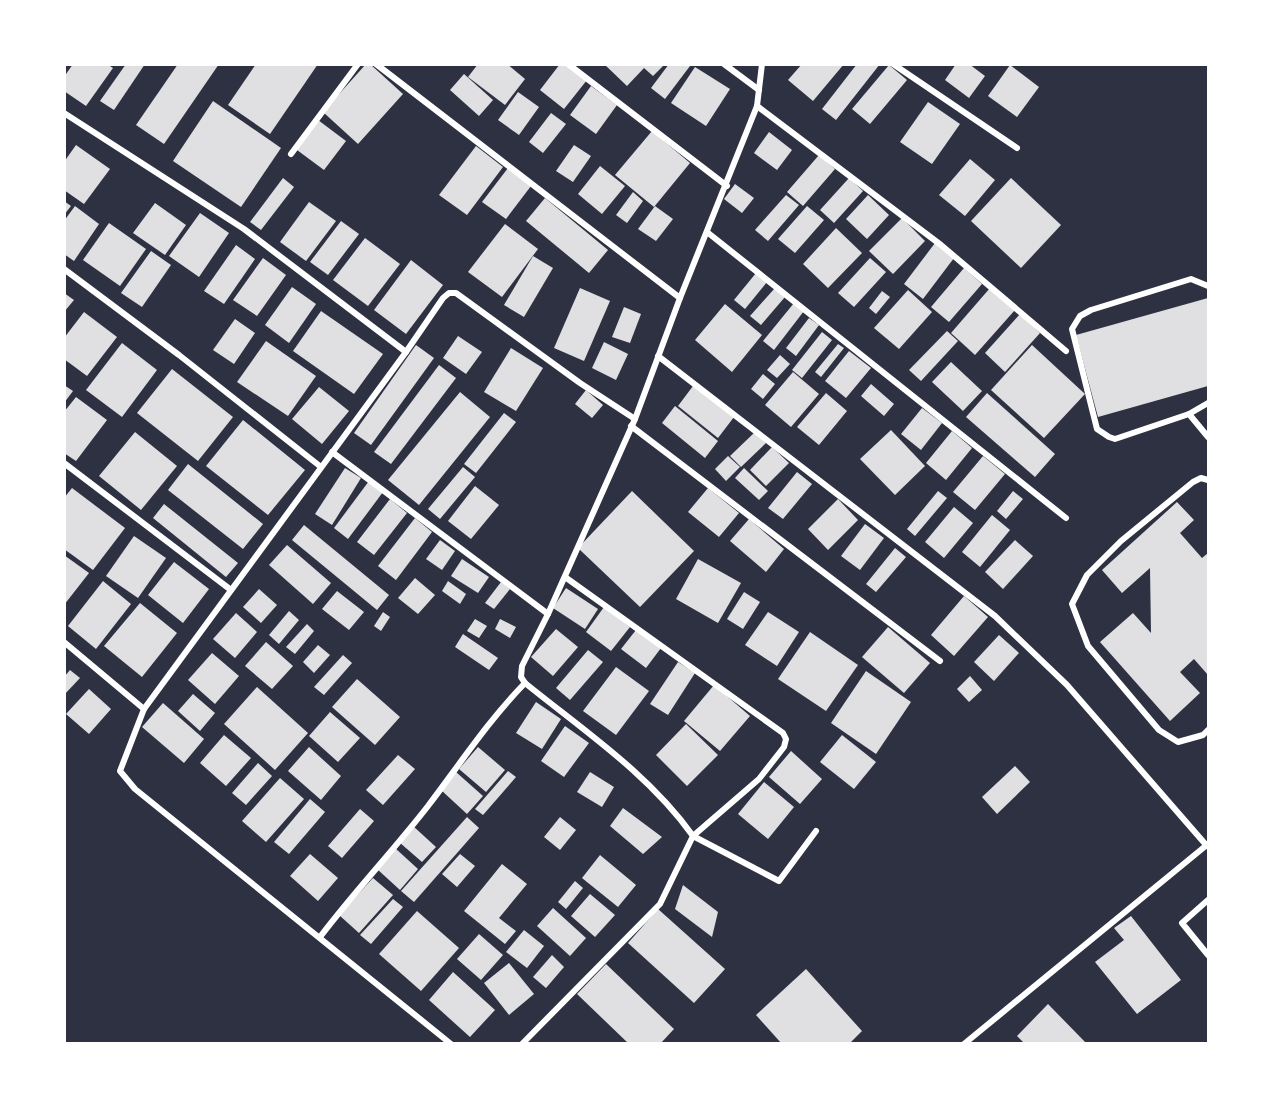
<svg xmlns="http://www.w3.org/2000/svg" width="1273" height="1108" viewBox="0 0 1273 1108" font-family="Arial,sans-serif">
  <style>
    .building { fill: #e0e0e3 }
    .lines { fill: none; stroke-linecap: round; stroke-linejoin: round }
    .minor { stroke: #fff; stroke-width: 6 }
  </style>
  <rect width="100%" height="100%" fill="#2d3142"/>
  <g class="building">
    <polygon points="73,64 107,64 113,68 86,106 64,91 64,77"/>
    <polygon points="126,64 145,64 114,110 100,101"/>
    <polygon points="178,64 219,64 164,144 136,125"/>
    <polygon points="256,64 318,64 270,134 228,105"/>
    <polygon points="366,64 370,64 403,94 358,144 323,112"/>
    <polygon points="478,64 507,64 525,79 505,105 468,77"/>
    <polygon points="560,64 567,64 587,80 564,109 540,90"/>
    <polygon points="604,64 665,64 653,76 644,68 627,86"/>
    <polygon points="669,64 690,66 665,99 651,88"/>
    <polygon points="802,64 844,64 813,101 788,80"/>
    <polygon points="857,64 880,64 836,120 822,109"/>
    <polygon points="956,64 969,64 985,76 969,98 945,80"/>
    <polygon points="889,65 907,80 870,124 852,109"/>
    <polygon points="1010,65 1039,87 1017,117 988,96"/>
    <polygon points="695,67 730,89 706,126 671,103"/>
    <polygon points="464,74 493,100 479,116 450,90"/>
    <polygon points="591,86 617,105 596,134 570,115"/>
    <polygon points="518,92 539,107 519,135 498,120"/>
    <polygon points="213,101 281,148 241,207 173,161"/>
    <polygon points="928,102 960,124 932,164 900,142"/>
    <polygon points="551,113 566,124 543,153 529,142"/>
    <polygon points="318,120 346,141 324,170 297,150"/>
    <polygon points="652,131 690,163 654,207 615,175"/>
    <polygon points="769,132 792,150 777,170 754,153"/>
    <polygon points="76,145 110,169 84,204 64,190 64,162"/>
    <polygon points="574,145 591,156 573,182 556,171"/>
    <polygon points="476,146 503,167 467,215 439,195"/>
    <polygon points="819,155 835,169 803,206 787,192"/>
    <polygon points="970,159 995,180 965,216 939,195"/>
    <polygon points="600,166 625,186 602,214 578,194"/>
    <polygon points="508,168 531,186 506,219 482,202"/>
    <polygon points="283,178 294,187 261,230 250,222"/>
    <polygon points="849,178 863,191 834,223 820,210"/>
    <polygon points="1011,178 1061,225 1021,268 971,221"/>
    <polygon points="735,184 754,198 742,213 724,199"/>
    <polygon points="633,192 643,201 627,223 616,215"/>
    <polygon points="786,195 799,205 768,241 755,230"/>
    <polygon points="868,195 889,215 867,239 846,219"/>
    <polygon points="545,198 608,250 589,273 526,221"/>
    <polygon points="64,201 71,206 64,215"/>
    <polygon points="309,202 336,221 306,261 280,242"/>
    <polygon points="155,203 186,225 165,255 133,233"/>
    <polygon points="75,206 99,224 74,261 64,254 64,221"/>
    <polygon points="655,206 673,219 656,241 638,229"/>
    <polygon points="807,206 824,220 795,253 778,239"/>
    <polygon points="200,213 229,233 199,277 169,256"/>
    <polygon points="902,218 925,241 893,274 869,251"/>
    <polygon points="341,221 359,234 328,275 310,262"/>
    <polygon points="109,223 146,249 120,286 83,260"/>
    <polygon points="505,224 538,249 502,297 468,272"/>
    <polygon points="836,228 862,253 828,288 803,264"/>
    <polygon points="365,238 400,264 368,306 333,280"/>
    <polygon points="935,243 954,258 923,299 904,284"/>
    <polygon points="236,245 255,259 224,304 204,291"/>
    <polygon points="151,251 171,265 142,307 121,293"/>
    <polygon points="533,256 553,268 524,317 504,305"/>
    <polygon points="263,258 286,275 257,316 233,300"/>
    <polygon points="870,258 886,272 854,307 838,293"/>
    <polygon points="411,260 443,285 406,334 374,310"/>
    <polygon points="964,268 982,284 949,322 931,307"/>
    <polygon points="756,273 767,282 745,309 734,300"/>
    <polygon points="292,287 316,304 289,343 265,325"/>
    <polygon points="580,288 610,301 584,361 554,348"/>
    <polygon points="775,288 785,297 761,325 750,316"/>
    <polygon points="990,288 1015,310 975,355 951,333"/>
    <polygon points="908,290 932,312 899,349 874,328"/>
    <polygon points="882,291 890,297 876,314 869,308"/>
    <polygon points="64,293 74,300 64,312"/>
    <polygon points="1208,298 1208,386 1098,417 1076,335"/>
    <polygon points="794,303 804,311 774,350 763,341"/>
    <polygon points="725,304 762,335 732,372 695,340"/>
    <polygon points="624,307 641,314 630,343 612,337"/>
    <polygon points="321,311 383,354 354,394 293,351"/>
    <polygon points="84,312 117,337 87,376 64,359 64,338"/>
    <polygon points="1020,314 1040,333 1005,372 985,353"/>
    <polygon points="809,318 819,325 796,356 786,348"/>
    <polygon points="235,319 255,333 234,364 213,350"/>
    <polygon points="947,331 958,341 921,381 909,370"/>
    <polygon points="822,332 832,340 802,378 792,370"/>
    <polygon points="458,336 482,352 466,374 443,358"/>
    <polygon points="266,341 316,376 288,416 237,382"/>
    <polygon points="604,342 628,354 616,380 592,368"/>
    <polygon points="122,343 157,370 122,417 86,390"/>
    <polygon points="838,344 844,348 821,377 815,372"/>
    <polygon points="416,345 434,358 371,445 354,433"/>
    <polygon points="1032,345 1085,394 1044,438 991,390"/>
    <polygon points="511,348 543,368 516,411 484,392"/>
    <polygon points="849,351 871,368 846,398 825,381"/>
    <polygon points="780,355 790,364 777,378 767,370"/>
    <polygon points="951,362 982,391 963,411 932,382"/>
    <polygon points="439,365 456,378 391,464 374,452"/>
    <polygon points="172,369 233,417 198,461 137,413"/>
    <polygon points="793,372 819,394 791,427 765,405"/>
    <polygon points="763,374 775,384 763,399 751,389"/>
    <polygon points="871,384 894,404 884,416 861,396"/>
    <polygon points="64,385 73,391 64,403"/>
    <polygon points="693,386 734,417 718,438 678,406"/>
    <polygon points="319,387 349,411 322,444 292,419"/>
    <polygon points="586,390 603,405 592,418 575,404"/>
    <polygon points="460,392 490,417 419,505 388,480"/>
    <polygon points="826,393 847,411 819,445 797,427"/>
    <polygon points="987,393 1055,454 1035,477 966,417"/>
    <polygon points="76,397 107,420 76,461 64,453 64,412"/>
    <polygon points="675,406 718,441 705,458 662,423"/>
    <polygon points="922,408 942,423 921,450 901,434"/>
    <polygon points="504,413 516,422 476,473 464,464"/>
    <polygon points="243,420 305,470 268,515 206,466"/>
    <polygon points="891,430 925,466 895,495 860,459"/>
    <polygon points="952,431 972,448 946,480 926,463"/>
    <polygon points="135,432 177,466 141,510 99,476"/>
    <polygon points="755,432 766,443 741,467 730,456"/>
    <polygon points="772,447 789,463 766,486 750,470"/>
    <polygon points="728,456 740,467 726,481 715,469"/>
    <polygon points="983,456 1005,474 975,510 953,492"/>
    <polygon points="188,464 263,524 243,549 168,490"/>
    <polygon points="463,467 475,477 440,519 428,509"/>
    <polygon points="345,468 361,478 332,525 315,514"/>
    <polygon points="744,468 768,491 759,500 735,478"/>
    <polygon points="797,472 812,484 783,519 768,508"/>
    <polygon points="369,481 383,492 348,539 334,528"/>
    <polygon points="475,486 499,505 471,539 448,521"/>
    <polygon points="72,488 125,528 93,570 64,549 64,498"/>
    <polygon points="708,488 739,513 719,537 688,512"/>
    <polygon points="632,491 694,551 640,607 578,548"/>
    <polygon points="938,491 947,498 915,536 907,529"/>
    <polygon points="1013,491 1023,499 1006,519 997,511"/>
    <polygon points="390,499 407,513 374,555 357,542"/>
    <polygon points="838,499 858,520 828,550 808,529"/>
    <polygon points="1177,502 1194,520 1180,533 1202,558 1208,553 1208,602 1207,603 1208,605 1208,675 1194,659 1180,672 1200,693 1170,721 1100,642 1133,613 1151,633 1150,568 1122,593 1102,570"/>
    <polygon points="164,504 238,563 226,577 153,518"/>
    <polygon points="954,507 973,523 944,558 925,542"/>
    <polygon points="992,515 1010,530 980,567 962,552"/>
    <polygon points="415,518 432,532 396,580 378,566"/>
    <polygon points="749,519 784,549 766,572 730,541"/>
    <polygon points="865,524 884,538 860,570 841,556"/>
    <polygon points="304,525 389,595 377,610 292,540"/>
    <polygon points="134,536 166,558 138,598 106,576"/>
    <polygon points="440,540 455,551 442,570 426,559"/>
    <polygon points="1015,540 1033,556 1003,589 985,572"/>
    <polygon points="287,545 331,583 313,604 269,565"/>
    <polygon points="895,548 906,557 876,592 866,584"/>
    <polygon points="64,555 89,573 64,605"/>
    <polygon points="462,559 489,577 478,593 451,576"/>
    <polygon points="698,559 741,583 718,623 676,599"/>
    <polygon points="174,562 209,589 183,623 148,595"/>
    <polygon points="415,578 435,595 418,614 398,598"/>
    <polygon points="103,581 131,604 96,649 68,626"/>
    <polygon points="448,581 466,594 460,604 442,591"/>
    <polygon points="501,582 510,589 494,609 485,603"/>
    <polygon points="566,588 598,609 585,629 553,608"/>
    <polygon points="259,589 277,605 261,623 243,607"/>
    <polygon points="337,591 364,612 349,630 322,609"/>
    <polygon points="744,592 760,602 743,629 727,619"/>
    <polygon points="964,596 988,617 954,656 931,635"/>
    <polygon points="140,603 177,633 142,677 104,646"/>
    <polygon points="604,607 630,627 611,651 586,632"/>
    <polygon points="289,611 299,620 279,644 269,635"/>
    <polygon points="383,612 390,617 381,631 374,626"/>
    <polygon points="768,612 799,632 777,666 745,645"/>
    <polygon points="236,613 257,632 235,658 213,639"/>
    <polygon points="475,619 487,626 479,638 467,631"/>
    <polygon points="500,619 516,627 510,638 495,629"/>
    <polygon points="307,624 314,631 295,654 286,647"/>
    <polygon points="888,627 930,663 904,693 862,657"/>
    <polygon points="556,629 578,647 553,676 531,657"/>
    <polygon points="636,630 661,648 646,668 621,649"/>
    <polygon points="810,632 858,665 826,711 778,679"/>
    <polygon points="463,634 498,658 489,670 455,647"/>
    <polygon points="999,635 1019,653 994,681 974,662"/>
    <polygon points="266,642 293,666 272,689 245,666"/>
    <polygon points="318,645 330,655 314,673 303,662"/>
    <polygon points="588,650 603,662 570,700 556,688"/>
    <polygon points="212,653 239,676 215,704 188,680"/>
    <polygon points="343,655 352,663 324,695 314,687"/>
    <polygon points="678,662 695,673 668,715 650,704"/>
    <polygon points="616,667 649,691 616,735 583,711"/>
    <polygon points="70,670 80,678 64,695 64,677"/>
    <polygon points="866,671 911,702 876,754 831,723"/>
    <polygon points="970,676 982,690 969,702 957,689"/>
    <polygon points="357,679 400,717 375,745 332,707"/>
    <polygon points="714,685 750,716 720,751 684,721"/>
    <polygon points="257,687 308,733 275,770 224,724"/>
    <polygon points="89,689 111,709 89,734 66,714"/>
    <polygon points="193,694 215,713 200,731 178,711"/>
    <polygon points="536,702 561,719 542,749 516,733"/>
    <polygon points="163,703 204,739 184,763 142,727"/>
    <polygon points="330,712 360,738 338,762 309,736"/>
    <polygon points="686,724 718,755 687,786 656,755"/>
    <polygon points="565,726 589,743 564,777 541,761"/>
    <polygon points="224,735 251,758 226,786 200,763"/>
    <polygon points="842,735 876,762 854,789 820,762"/>
    <polygon points="309,747 341,776 321,800 288,771"/>
    <polygon points="478,747 505,770 486,792 459,769"/>
    <polygon points="791,751 822,779 800,804 769,777"/>
    <polygon points="398,755 415,769 383,805 366,790"/>
    <polygon points="258,763 272,776 246,805 232,793"/>
    <polygon points="1015,766 1030,782 997,814 982,797"/>
    <polygon points="508,771 516,777 483,815 475,809"/>
    <polygon points="456,772 483,796 467,814 441,790"/>
    <polygon points="590,772 614,787 602,807 577,792"/>
    <polygon points="280,778 304,799 266,842 242,821"/>
    <polygon points="764,782 794,807 768,839 738,814"/>
    <polygon points="310,799 325,812 289,854 274,842"/>
    <polygon points="623,808 662,837 643,854 610,826"/>
    <polygon points="360,809 374,821 342,858 328,846"/>
    <polygon points="467,817 479,828 414,902 401,891"/>
    <polygon points="560,817 576,830 560,850 544,837"/>
    <polygon points="413,826 436,847 422,862 399,842"/>
    <polygon points="395,848 418,869 400,890 377,869"/>
    <polygon points="310,854 338,878 318,901 290,876"/>
    <polygon points="460,854 475,866 457,887 442,874"/>
    <polygon points="600,855 636,885 618,907 582,878"/>
    <polygon points="502,864 527,884 499,918 516,931 505,944 464,911"/>
    <polygon points="373,878 393,895 359,933 339,915"/>
    <polygon points="575,881 583,888 566,909 558,902"/>
    <polygon points="683,885 718,912 712,937 675,909"/>
    <polygon points="590,894 615,915 595,937 571,916"/>
    <polygon points="393,899 403,907 371,944 360,935"/>
    <polygon points="553,908 586,938 570,956 537,926"/>
    <polygon points="658,909 725,969 694,1003 628,943"/>
    <polygon points="417,911 459,948 421,991 379,954"/>
    <polygon points="1131,916 1181,980 1137,1014 1095,962 1124,940 1114,928"/>
    <polygon points="524,930 544,946 527,968 506,952"/>
    <polygon points="479,934 503,955 481,980 457,959"/>
    <polygon points="552,955 564,967 546,988 533,977"/>
    <polygon points="509,963 534,994 509,1015 484,983"/>
    <polygon points="606,964 674,1029 660,1044 629,1044 577,994"/>
    <polygon points="806,969 862,1031 849,1044 782,1044 756,1015"/>
    <polygon points="453,972 495,1010 470,1037 429,1000"/>
    <polygon points="1048,1004 1087,1044 1025,1044 1017,1036"/>
  </g>
  <g class="lines">
    <g class="minor">
      <polyline points="376,64 680,298"/>
      <polyline points="568,64 727,186"/>
      <polyline points="724,64 759,90"/>
      <polyline points="893,64 1017,148"/>
      <polyline points="757,106 941,245 1066,351"/>
      <polyline points="64,113 244,229 406,352"/>
      <polyline points="291,154 358,64"/>
      <polyline points="707,232 1066,518"/>
      <polyline points="64,269 179,355 321,467"/>
      <polyline points="1208,286 1191,279 1091,310 1080,316 1072,329 1097,429 1109,437 1115,439 1189,414 1208,437"/>
      <polyline points="658,356 995,616 1067,685 1207,846"/>
      <polyline points="1189,414 1208,403"/>
      <polyline points="631,426 940,661"/>
      <polyline points="332,452 548,614"/>
      <polyline points="64,463 231,590"/>
      <polyline points="1208,480 1201,478 1193,482 1121,541 1087,575 1072,604 1088,646 1159,730 1178,742 1203,735 1208,730"/>
      <polyline points="565,577 783,733 786,739 784,747 759,779 693,836 779,881 816,831"/>
      <polyline points="64,642 144,709"/>
      <polyline points="1208,900 1182,923 1208,955"/>
      <path d="M320 937C354 892 393 851 428 806 460 764 488 721 525 683"/>
      <polyline points="451,1044 135,789 120,771 144,709 406,352 443,298 449,293 456,293 580,383 635,419"/>
      <path d="M522 1044 660 904 693 836C649 774 583 730 525 683L521 677 522 666 548 614 635 419 680 298 757 106 762 64"/>
      <polyline points="964,1044 1208,844"/>
    </g>
  </g>
  <rect width="1273" height="1108" fill="none" stroke="#ffffff" stroke-width="132"/>
</svg>
